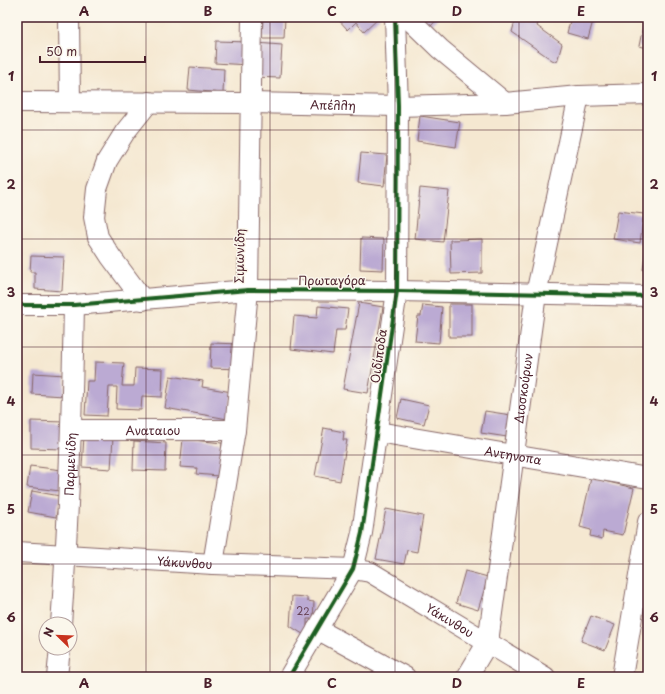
<svg xmlns="http://www.w3.org/2000/svg" width="665" height="694" viewBox="0 0 665 694" font-family="'Playpen Sans',sans-serif">
  <style>
    .building { fill: #bbaad3 }
    .lines { fill: none; stroke-linecap: round; stroke-linejoin: round }
    .minor-casing { stroke: #866565; stroke-width: 22 }
    .minor { stroke: #fff; stroke-width: 20 }
    .cycleway-casing { stroke: #fbf7ec; stroke-width: 6 }
    .cycleway { stroke: #1b5e20; stroke-width: 4 }
    .grid { fill: none; stroke: #4a1f2b; stroke-width: 1; stroke-opacity: 0.55 }
    .labels { text-anchor: middle; dominant-baseline: central; stroke-width: 3; stroke-linejoin: round; paint-order: stroke }
    .number-label { font-size: 10px; fill: #664255 }
    .street-label { font-size: 12px; fill: #4a1f2b; stroke: #fbf7ec }
    .neatline { fill: none; stroke: #4a1f2b; stroke-width: 1.5 }
    .grid-label { font-size: 13px; text-anchor: middle; font-weight: bold; fill: #4a1f2b }
  </style>
  <rect width="100%" height="100%" fill="#fbf7ec"/>
  <filter id="ink" filterUnits="userSpaceOnUse"><feTurbulence type="fractalNoise" baseFrequency=".025" numOctaves="2"/><feDisplacementMap in="SourceGraphic" scale="8" xChannelSelector="R" yChannelSelector="G"/><feConvolveMatrix kernelMatrix="1 2 1 2 8 2 1 2 1" color-interpolation-filters="sRGB"/></filter>
  <filter id="wash" filterUnits="userSpaceOnUse"><feTurbulence type="fractalNoise" baseFrequency=".012" numOctaves="4" result="noise"/><feDisplacementMap in="SourceGraphic" scale="16" xChannelSelector="R" yChannelSelector="G"/><feGaussianBlur stdDeviation="0.9" result="paint"/><feColorMatrix in="noise" values="0 0 0 0 0 0 0 0 0 0 0 0 0 0 0 0 0 1.4 0 .05"/><feComposite in="paint" operator="in"/></filter>
  <g filter="url(#wash)">
    <rect width="100%" height="100%" fill="#f5e8d1"/>
    <g id="blocks">
      <g class="building">
        <polygon points="263,17 285,17 284,38 262,38"/>
        <polygon points="336,17 380,17 364,32 356,22 348,30"/>
        <polygon points="420,17 439,17 431,26"/>
        <polygon points="516,17 540,17 537,26 562,44 557,62 552,60 512,32"/>
        <polygon points="571,17 594,17 588,39 567,33"/>
        <polygon points="645,17 648,17 648,48 639,46"/>
        <polygon points="216,41 249,42 248,65 215,63"/>
        <polygon points="256,43 282,45 280,78 253,77"/>
        <polygon points="190,67 224,69 223,93 188,90"/>
        <polygon points="647,114 648,114 648,135 646,135"/>
        <polygon points="420,116 460,122 456,147 417,141"/>
        <polygon points="361,153 387,155 384,186 358,183"/>
        <polygon points="420,188 449,191 443,242 415,239"/>
        <polygon points="618,211 644,214 640,243 613,239"/>
        <polygon points="361,238 384,239 383,270 360,269"/>
        <polygon points="482,239 482,273 451,274 450,240"/>
        <polygon points="646,246 648,246 648,271 643,270"/>
        <polygon points="31,256 64,257 62,291 35,289 35,272 30,272"/>
        <polygon points="359,303 383,307 368,393 343,389"/>
        <rect x="449" y="304" width="23" height="33"/>
        <polygon points="423,305 442,307 439,343 415,341 418,316 421,316"/>
        <polygon points="318,306 348,309 345,330 336,330 333,354 291,349 294,316 317,318"/>
        <polygon points="211,343 242,344 240,369 210,368"/>
        <polygon points="95,362 124,363 122,386 134,386 135,368 163,369 162,397 142,396 141,410 116,409 117,387 109,387 107,416 85,415 87,381 94,381"/>
        <polygon points="33,373 65,375 64,396 32,394"/>
        <polygon points="170,376 203,381 202,387 232,392 228,419 165,408"/>
        <polygon points="401,399 429,405 424,424 397,418"/>
        <polygon points="485,411 511,415 507,437 481,433"/>
        <polygon points="31,421 64,422 63,449 31,448"/>
        <polygon points="324,428 344,432 343,440 347,440 340,481 315,476"/>
        <polygon points="84,436 113,437 111,469 82,467"/>
        <polygon points="183,439 222,443 219,476 196,474 197,468 180,467"/>
        <polygon points="134,441 166,443 165,471 133,470"/>
        <polygon points="30,466 62,470 60,491 27,487"/>
        <polygon points="591,478 634,488 623,535 603,531 602,539 590,536 591,530 580,527"/>
        <polygon points="32,491 60,496 56,517 28,512"/>
        <polygon points="386,509 423,516 417,552 407,550 404,564 376,559"/>
        <polygon points="465,571 488,577 478,610 456,603"/>
        <polygon points="292,596 307,597 307,601 314,602 313,619 307,619 307,626 313,626 306,636 290,626"/>
        <polygon points="591,616 615,625 605,650 581,641"/>
      </g>
    </g>
  </g>
  <g filter="url(#ink)">
    <use href="#blocks" fill-opacity="0" stroke="#866565" stroke-width="1"/>
    <g class="lines">
      <g class="minor-casing">
        <g id="minor">
          <polyline points="69,17 70,102"/>
          <polyline points="407,17 440,49 505,103"/>
          <path id="s1" d="M17 102 250 103 398 106 505 103 579 96 648 94"/>
          <polyline points="143,300 111,257 98,237 94,217 97,189 107,161 125,132 149,102"/>
          <polyline points="17,305 74,305 248,290 397,291 648,296"/>
          <path id="s2" d="M72 430H235"/>
          <path id="s3" d="M378 432 648 478"/>
          <path id="s4" d="M17 552 213 564 353 569 370 572 545 677"/>
          <polyline points="213,564 235,430 248,290 252,17"/>
          <path id="s5" d="M61 624C69 518 72 412 74 305"/>
          <polyline points="317,629 405,677"/>
          <polyline points="57,677 60,648"/>
          <polyline points="289,677 353,569 362,533 397,291 398,106 395,17"/>
          <path id="s6" d="M467 677 488 642 536 294 579 96"/>
          <polyline points="622,677 648,522"/>
        </g>
      </g>
      <use href="#minor" class="minor"/>
      <g class="cycleway-casing">
        <g id="cycleway">
          <polyline points="17,305 74,305 248,290 397,291 648,296"/>
          <polyline points="289,677 353,569 362,533 397,291 398,106 395,17"/>
        </g>
      </g>
      <use href="#cycleway" class="cycleway"/>
    </g>
  </g>
  <path class="grid" d="M146 17V677M270 17V677M395 17V677M519 17V677M17 130H648M17 239H648M17 347H648M17 455H648M17 564H648"/>
  <g class="labels">
    <g class="number-label">
      <text x="303" y="610">22</text>
    </g>
    <g class="street-label">
      <text stroke="none"><textPath href="#s1" startOffset="316">Απέλλη</textPath></text>
      <text transform="translate(239 256) rotate(-89)">Σιμωνίδη</text>
      <text x="332" y="280">Πρωταγόρα</text>
      <text transform="translate(378 356) rotate(-82)">Οιδίποδα</text>
      <text stroke="none"><textPath href="#s6" startOffset="297">Διοσκούρων</textPath></text>
      <text stroke="none"><textPath href="#s2" startOffset="81">Αναταιου</textPath></text>
      <text stroke="none"><textPath href="#s3" startOffset="137">Αντηνοπα</textPath></text>
      <text stroke="none"><textPath href="#s5" startOffset="160">Παρμενίδη</textPath></text>
      <text stroke="none"><textPath href="#s4" startOffset="168">Υάκυνθου</textPath></text>
      <text stroke="none"><textPath href="#s4" startOffset="447">Υάκινθου</textPath></text>
    </g>
  </g>
  <rect width="665" height="694" fill="none" stroke="#fbf7ec" stroke-width="44"/>
  <g transform="translate(58 636) rotate(293)"><circle r="19" fill="#fbf7ec" stroke="#b4a19f"/>
  <path d="M0-3L7 15L0 10L-7 15Z" fill="#c8321e"/>
  <text y="-6" font-size="11" font-weight="bold" text-anchor="middle" fill="#4a1f2b">N</text>
  </g>
  <path d="M40 56v6h105v-6" fill="none" stroke="#4a1f2b" stroke-width="2"/>
  <text x="46" y="56" font-size="12" fill="#4a1f2b" stroke="#fbf7ec" stroke-width="3" paint-order="stroke">50 m</text>
  <rect x="22" y="22" width="621" height="650" class="neatline"/>
  <g class="grid-label">
    <text x="84" y="16">A</text>
    <text x="208" y="16">B</text>
    <text x="332" y="16">C</text>
    <text x="457" y="16">D</text>
    <text x="581" y="16">E</text>
    <text x="11" y="81">1</text>
    <text x="654" y="81">1</text>
    <text x="11" y="189">2</text>
    <text x="654" y="189">2</text>
    <text x="11" y="297">3</text>
    <text x="654" y="297">3</text>
    <text x="11" y="406">4</text>
    <text x="654" y="406">4</text>
    <text x="11" y="514">5</text>
    <text x="654" y="514">5</text>
    <text x="11" y="622">6</text>
    <text x="654" y="622">6</text>
    <text x="84" y="688">A</text>
    <text x="208" y="688">B</text>
    <text x="332" y="688">C</text>
    <text x="457" y="688">D</text>
    <text x="581" y="688">E</text>
  </g>
</svg>
